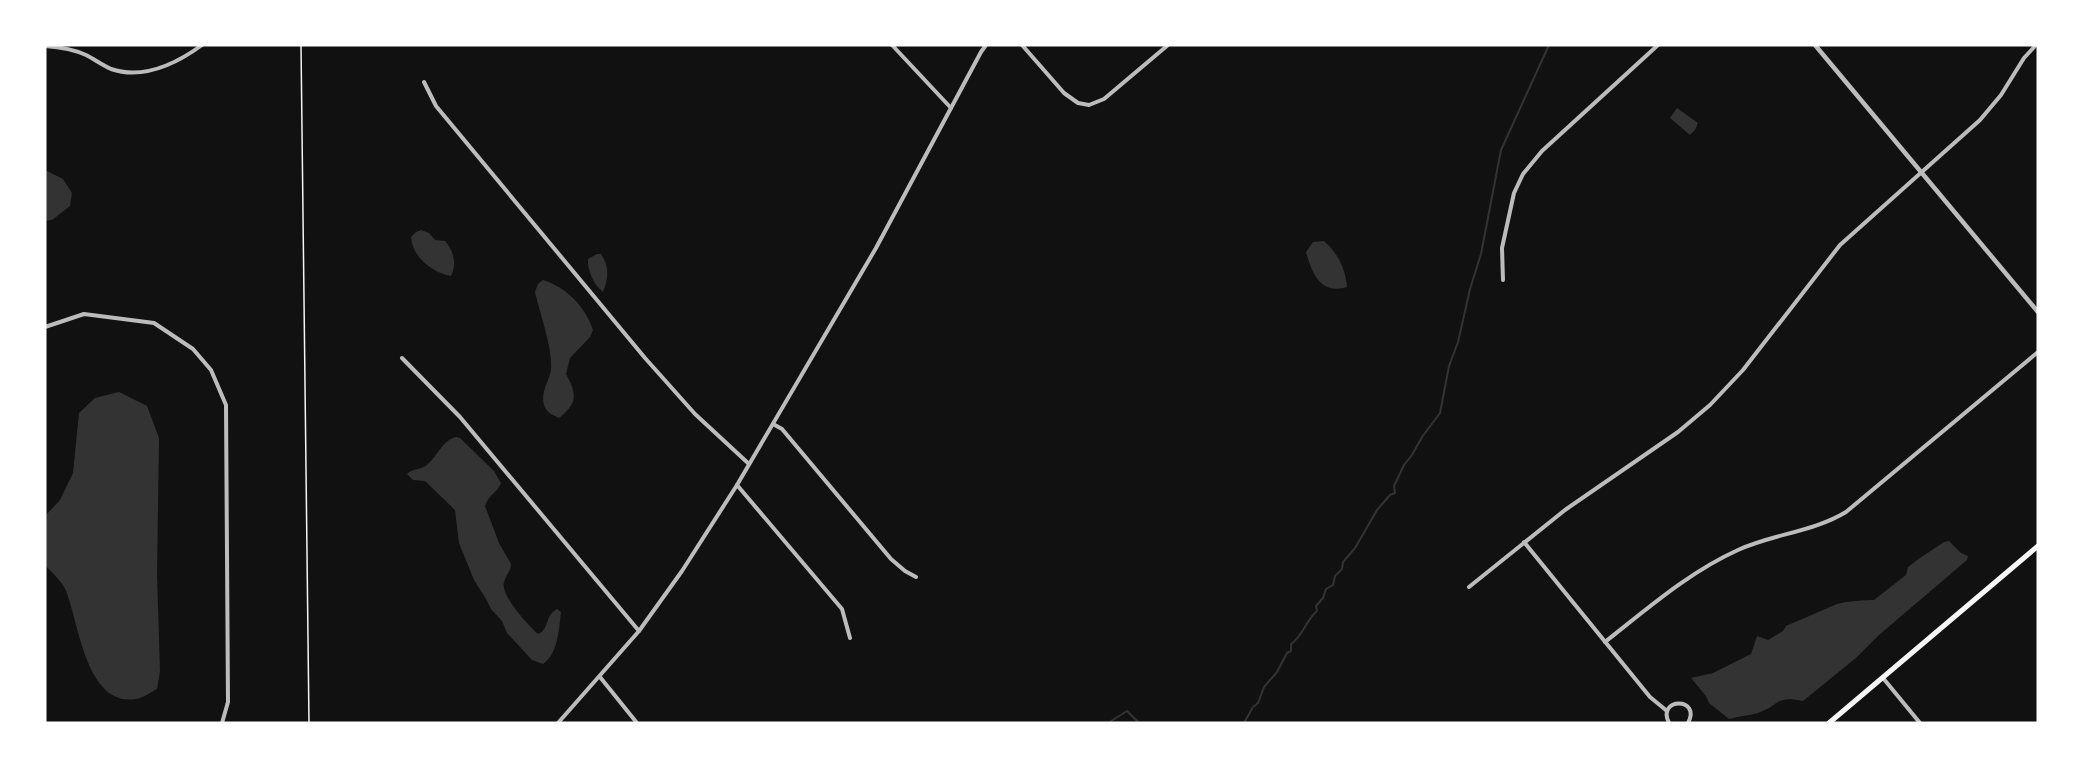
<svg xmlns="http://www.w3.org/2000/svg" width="2083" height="768" viewBox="0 0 2083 768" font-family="Cabin,sans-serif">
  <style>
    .water { fill: #333 }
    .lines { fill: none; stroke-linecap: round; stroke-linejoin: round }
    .stream { stroke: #333; stroke-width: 2 }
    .path { stroke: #f5f5f5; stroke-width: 1.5 }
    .minor { stroke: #bcbcbc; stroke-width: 4 }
    .tertiary { stroke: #bcbcbc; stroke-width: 4.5 }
    .secondary { stroke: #f5f5f5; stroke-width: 5 }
  </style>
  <rect width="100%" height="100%" fill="#111"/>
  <g class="water">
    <polygon points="1677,108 1698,123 1695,130 1690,135 1670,118"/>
    <polygon points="45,170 63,179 72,193 70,206 52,220 45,221"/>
    <path d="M421 230 429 233 435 240 445 241C454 251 457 264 451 276 433 273 412 257 411 237L416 232Z"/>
    <path d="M1324 241C1338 254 1345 267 1347 287 1320 295 1312 273 1306 252L1313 242Z"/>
    <path d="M597 254H601C609 266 609 278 603 292 594 285 587 270 588 259Z"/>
    <path d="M543 280C567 288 585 306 593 330L590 337 570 358 566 374C577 394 578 403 559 418 553 415 547 413 545 407 539 394 549 382 551 370 553 349 540 314 535 292L538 284Z"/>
    <path d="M119 392 147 406 159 438 157 575 160 671 157 689C151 692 143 698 136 699 86 707 79 623 66 591 62 581 52 573 45 565V516L60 500 73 473 79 413 95 398Z"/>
    <path d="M456 437 460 438 494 471 501 483C499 491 488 495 485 506L499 543 511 564C511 571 506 575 504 582 500 595 528 625 538 634 550 629 544 616 557 609L561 612C559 629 558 654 543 664L532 660 507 633 502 621 491 609 486 599 474 580 459 543 455 510 425 481 413 480 407 474C413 468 422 470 428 464 438 455 443 440 456 437Z"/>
    <path d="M1949 541 1961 553 1968 556 1967 560 1879 635 1856 658 1803 701C1775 695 1781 705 1758 713 1748 716 1739 716 1729 719L1709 703 1706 696 1691 678 1713 673 1751 654 1757 636 1768 640 1783 631 1786 626 1837 604C1847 601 1865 600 1874 600L1906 575 1908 567 1920 558 1944 542Z"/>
  </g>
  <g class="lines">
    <g class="stream">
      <polyline points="1108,723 1127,711 1139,723"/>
      <path d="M1244 723 1253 707 1258 703 1264 687 1277 672 1287 653 1291 651V644C1303 636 1306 620 1317 611L1316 606 1323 598 1326 589 1333 585 1335 576 1342 569 1343 562 1355 548 1377 510 1390 495 1395 493 1394 486 1404 465 1412 455 1422 437 1440 413 1449 366 1458 342 1470 289 1481 254 1501 150 1549 45"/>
    </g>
    <polyline class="path" points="301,45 309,723"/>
    <g class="minor">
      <polyline points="892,45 951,108"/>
      <polyline points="1022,45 1064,93 1078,103 1089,105 1104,99 1168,45"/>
      <path d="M45 46C59 47 73 49 86 55 94 59 102 65 111 69 144 80 176 64 202 45"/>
      <polyline points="424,82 436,106 645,358 695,414 749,464"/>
      <polyline points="1503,280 1502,248 1514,193 1523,174 1542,151 1658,45"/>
      <polyline points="45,327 84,314 154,323 193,349 211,370 226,405 228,702 222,723"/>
      <polyline points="402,358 460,417 639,631"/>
      <polyline points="773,424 782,429 891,559 905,571 916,577"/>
      <polyline points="737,485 842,609 850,638"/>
      <polyline points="1524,542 1650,697 1667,711"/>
      <polyline points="1469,587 1565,510 1678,432 1710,405 1743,370 1840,245 1980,120 2001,95 2024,58 2036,45"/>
      <path d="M1605 642C1647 609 1689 572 1738 550 1773 534 1813 532 1846 512L2038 352"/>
      <polyline points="600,677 637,723"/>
      <polyline points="1883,678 1920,723"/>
      <polyline points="558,723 639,631 682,571 737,485 876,248 981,52 986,45"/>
      <path d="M1669 723C1656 697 1702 697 1688 723"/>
    </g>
    <polyline class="tertiary" points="1815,45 2038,312"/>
    <polyline class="secondary" points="1829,723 2038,546"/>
  </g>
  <rect width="2083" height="768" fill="none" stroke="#ffffff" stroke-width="93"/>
</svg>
